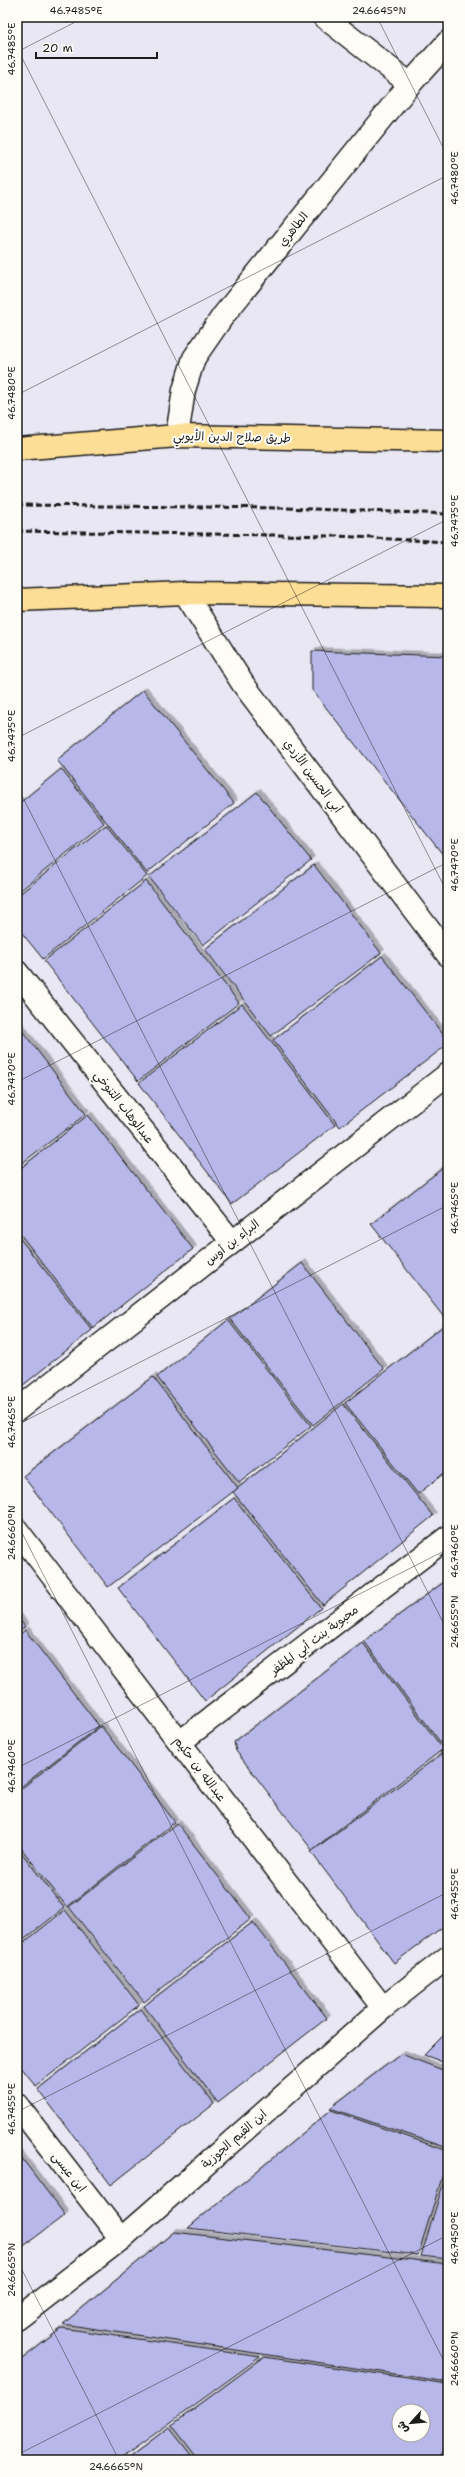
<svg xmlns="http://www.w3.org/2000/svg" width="465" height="2477" viewBox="0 0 465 2477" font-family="'Shantell Sans','Playpen Sans Arabic',sans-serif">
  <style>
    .building { fill: #b7b7e9; stroke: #1c1c1c; fill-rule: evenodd; filter: url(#shadow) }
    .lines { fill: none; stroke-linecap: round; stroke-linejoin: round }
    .minor-casing { stroke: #1c1c1c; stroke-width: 25 }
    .major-casing { stroke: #1c1c1c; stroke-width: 25 }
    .minor { stroke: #fdfcf7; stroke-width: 22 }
    .major { stroke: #fdde96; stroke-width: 22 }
    .rail { stroke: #1c1c1c; stroke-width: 3; stroke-dasharray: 6 3; stroke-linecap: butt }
    .ticks { fill: none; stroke: #1c1c1c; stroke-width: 1; stroke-opacity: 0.45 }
    .labels { text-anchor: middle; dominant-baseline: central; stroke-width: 4; stroke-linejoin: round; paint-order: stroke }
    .street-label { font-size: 12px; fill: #1c1c1c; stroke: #fdfcf7 }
    .neatline { fill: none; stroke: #1c1c1c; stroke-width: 1.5 }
    .ticks-label { font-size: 10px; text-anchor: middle; fill: #1c1c1c }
  </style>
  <defs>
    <filter id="shadow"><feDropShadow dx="3.5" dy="-3.5" stdDeviation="0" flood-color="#0004"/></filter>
  </defs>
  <rect width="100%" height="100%" fill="#e8e7f3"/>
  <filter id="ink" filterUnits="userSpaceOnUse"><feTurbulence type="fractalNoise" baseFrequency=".025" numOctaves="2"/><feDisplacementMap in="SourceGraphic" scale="8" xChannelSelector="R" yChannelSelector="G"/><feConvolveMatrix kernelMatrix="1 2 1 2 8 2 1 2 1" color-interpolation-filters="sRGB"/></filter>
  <g filter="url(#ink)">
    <g class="building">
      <polygon points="312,651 448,656 448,861 312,690"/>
      <polygon points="143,690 234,803 147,873 57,760"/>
      <polygon points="61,769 104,823 17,893 17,805"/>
      <polygon points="257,792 311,860 203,945 149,877"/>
      <polygon points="106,825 147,876 43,959 17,927 17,896"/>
      <polygon points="314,865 381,953 271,1036 205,949"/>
      <polygon points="146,881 239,1003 138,1081 44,961"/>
      <polygon points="382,956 448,1041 448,1044 340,1127 273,1040"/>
      <polygon points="242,1004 335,1125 232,1204 139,1083"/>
      <polygon points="17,1024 86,1114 17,1167"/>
      <polygon points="88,1115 193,1249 93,1328 17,1230 17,1171"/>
      <polygon points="448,1164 448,1319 446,1320 371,1224"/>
      <polygon points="17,1235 92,1330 17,1390"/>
      <polygon points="302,1263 384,1369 313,1425 230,1319"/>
      <polygon points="228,1320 311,1426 239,1482 157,1377"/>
      <polygon points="443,1326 448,1332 448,1470 418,1494 345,1403"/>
      <polygon points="153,1377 238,1488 108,1587 23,1476"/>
      <polygon points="343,1404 433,1516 323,1605 233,1492"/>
      <polygon points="234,1498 321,1608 205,1701 118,1588"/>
      <polygon points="448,1579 448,1744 444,1747 364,1641"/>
      <polygon points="17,1616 25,1627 17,1633"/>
      <polygon points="25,1630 99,1726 17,1790 17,1637"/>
      <polygon points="363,1643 443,1749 312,1850 236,1751 234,1742"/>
      <polygon points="101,1726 175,1822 67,1907 17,1843 17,1792"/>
      <polygon points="448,1746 448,1762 440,1752"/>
      <polygon points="441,1754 448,1764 448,1923 394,1963 311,1852"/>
      <polygon points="177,1823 251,1919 144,2002 69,1907"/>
      <polygon points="17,1847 64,1908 17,1945"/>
      <polygon points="65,1910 139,2005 36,2086 17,2062 17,1948"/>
      <polygon points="253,1922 327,2018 218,2103 144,2006"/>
      <polygon points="140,2009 214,2104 111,2185 38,2089"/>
      <polygon points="448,2031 448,2064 424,2055"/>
      <polygon points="401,2054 448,2072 448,2148 330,2108"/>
      <polygon points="331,2110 448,2151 448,2158 418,2255 188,2228"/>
      <polygon points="17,2152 65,2215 17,2251"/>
      <polygon points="448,2168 448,2259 421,2256"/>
      <polygon points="174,2232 448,2264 448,2382 63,2324"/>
      <polygon points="62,2328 260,2357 119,2460 17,2460 17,2363"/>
      <path d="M264 2357 448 2384V2442L439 2460H199L172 2425ZM399 2411H423V2435H399Z"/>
      <polygon points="169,2427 195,2460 126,2460"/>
    </g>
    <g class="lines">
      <g class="minor-casing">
        <g id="minor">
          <polyline points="324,17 410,84"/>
          <polyline points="177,436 184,390 194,358 223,316 410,84 448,42"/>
          <polyline points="185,593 243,684 448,955"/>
          <polyline points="17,972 232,1242"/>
          <polyline points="17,1410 448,1074"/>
          <polyline points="17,1530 383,2008"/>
          <polyline points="180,1742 448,1537"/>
          <polyline points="17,2105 121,2239"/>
          <polyline points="17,2319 121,2239 383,2008 448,1957"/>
        </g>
      </g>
      <g class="major-casing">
        <g id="major">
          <polyline points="17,449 177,436 448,441"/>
          <polyline points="17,600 185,593 448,596"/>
        </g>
      </g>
      <use href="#minor" class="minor"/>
      <use href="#major" class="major"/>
      <g class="rail">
        <polyline points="17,505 284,508 448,514"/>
        <polyline points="17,531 336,536 448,542"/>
      </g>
    </g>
  </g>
  <path class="ticks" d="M377 17 448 157M17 48 448 894M17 52 85 17M17 395 448 175M17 738 448 519M17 786 448 1632M17 1082 448 862M17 1425 448 1205M17 1523 448 2369M17 1768 448 1549M17 2112 448 1892M17 2260 119 2460M17 2455 448 2235"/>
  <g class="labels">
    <g class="street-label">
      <text transform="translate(293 229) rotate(-51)">الطاهري</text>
      <text transform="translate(232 437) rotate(1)">طريق صلاح الدين الأيوبي</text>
      <text transform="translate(313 776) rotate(53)">أبي الحسين الأزدي</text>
      <text transform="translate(124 1107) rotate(52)">عبدالوهاب التنوخي</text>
      <text transform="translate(232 1242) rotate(-38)">البراء بن أوس</text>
      <text transform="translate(314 1640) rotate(-37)">محبوبة بنت أبي المظفر</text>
      <text transform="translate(200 1769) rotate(53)">عبدالله بن حكيم</text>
      <text transform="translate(234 2139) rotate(-41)">ابن القيم الجوزية</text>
      <text transform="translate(69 2172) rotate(52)">ابن عيسى</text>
    </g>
  </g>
  <rect width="465" height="2477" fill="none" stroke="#fdfcf7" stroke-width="44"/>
  <g transform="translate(411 2423) rotate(243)"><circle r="19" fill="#fdfcf7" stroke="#a3a29f"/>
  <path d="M0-3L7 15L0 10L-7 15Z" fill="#1c1c1c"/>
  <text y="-6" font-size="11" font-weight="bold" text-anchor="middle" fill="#1c1c1c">ش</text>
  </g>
  <path d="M36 52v6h121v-6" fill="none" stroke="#1c1c1c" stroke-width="2"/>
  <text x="42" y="52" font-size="12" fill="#1c1c1c" stroke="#fdfcf7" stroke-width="3" paint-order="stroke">20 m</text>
  <rect x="22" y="22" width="421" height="2433" class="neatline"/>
  <g class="ticks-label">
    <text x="76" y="14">46.7485°E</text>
    <text x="379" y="14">24.6645°N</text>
    <text transform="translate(11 49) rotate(-90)" y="4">46.7485°E</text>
    <text transform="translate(454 178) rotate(-90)" y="4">46.7480°E</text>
    <text transform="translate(11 393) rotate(-90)" y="4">46.7480°E</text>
    <text transform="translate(454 521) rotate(-90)" y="4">46.7475°E</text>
    <text transform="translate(11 736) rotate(-90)" y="4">46.7475°E</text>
    <text transform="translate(454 865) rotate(-90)" y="4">46.7470°E</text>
    <text transform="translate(11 1079) rotate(-90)" y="4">46.7470°E</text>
    <text transform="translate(454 1208) rotate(-90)" y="4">46.7465°E</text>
    <text transform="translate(11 1422) rotate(-90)" y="4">46.7465°E</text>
    <text transform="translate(11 1533) rotate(-90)" y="4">24.6660°N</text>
    <text transform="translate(454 1551) rotate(-90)" y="4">46.7460°E</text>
    <text transform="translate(454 1622) rotate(-90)" y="4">24.6655°N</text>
    <text transform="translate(11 1766) rotate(-90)" y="4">46.7460°E</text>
    <text transform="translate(454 1894) rotate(-90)" y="4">46.7455°E</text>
    <text transform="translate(11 2109) rotate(-90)" y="4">46.7455°E</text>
    <text transform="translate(454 2238) rotate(-90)" y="4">46.7450°E</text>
    <text transform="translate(11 2270) rotate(-90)" y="4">24.6665°N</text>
    <text transform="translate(454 2359) rotate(-90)" y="4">24.6660°N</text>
    <text x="116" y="2470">24.6665°N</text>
  </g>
</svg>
